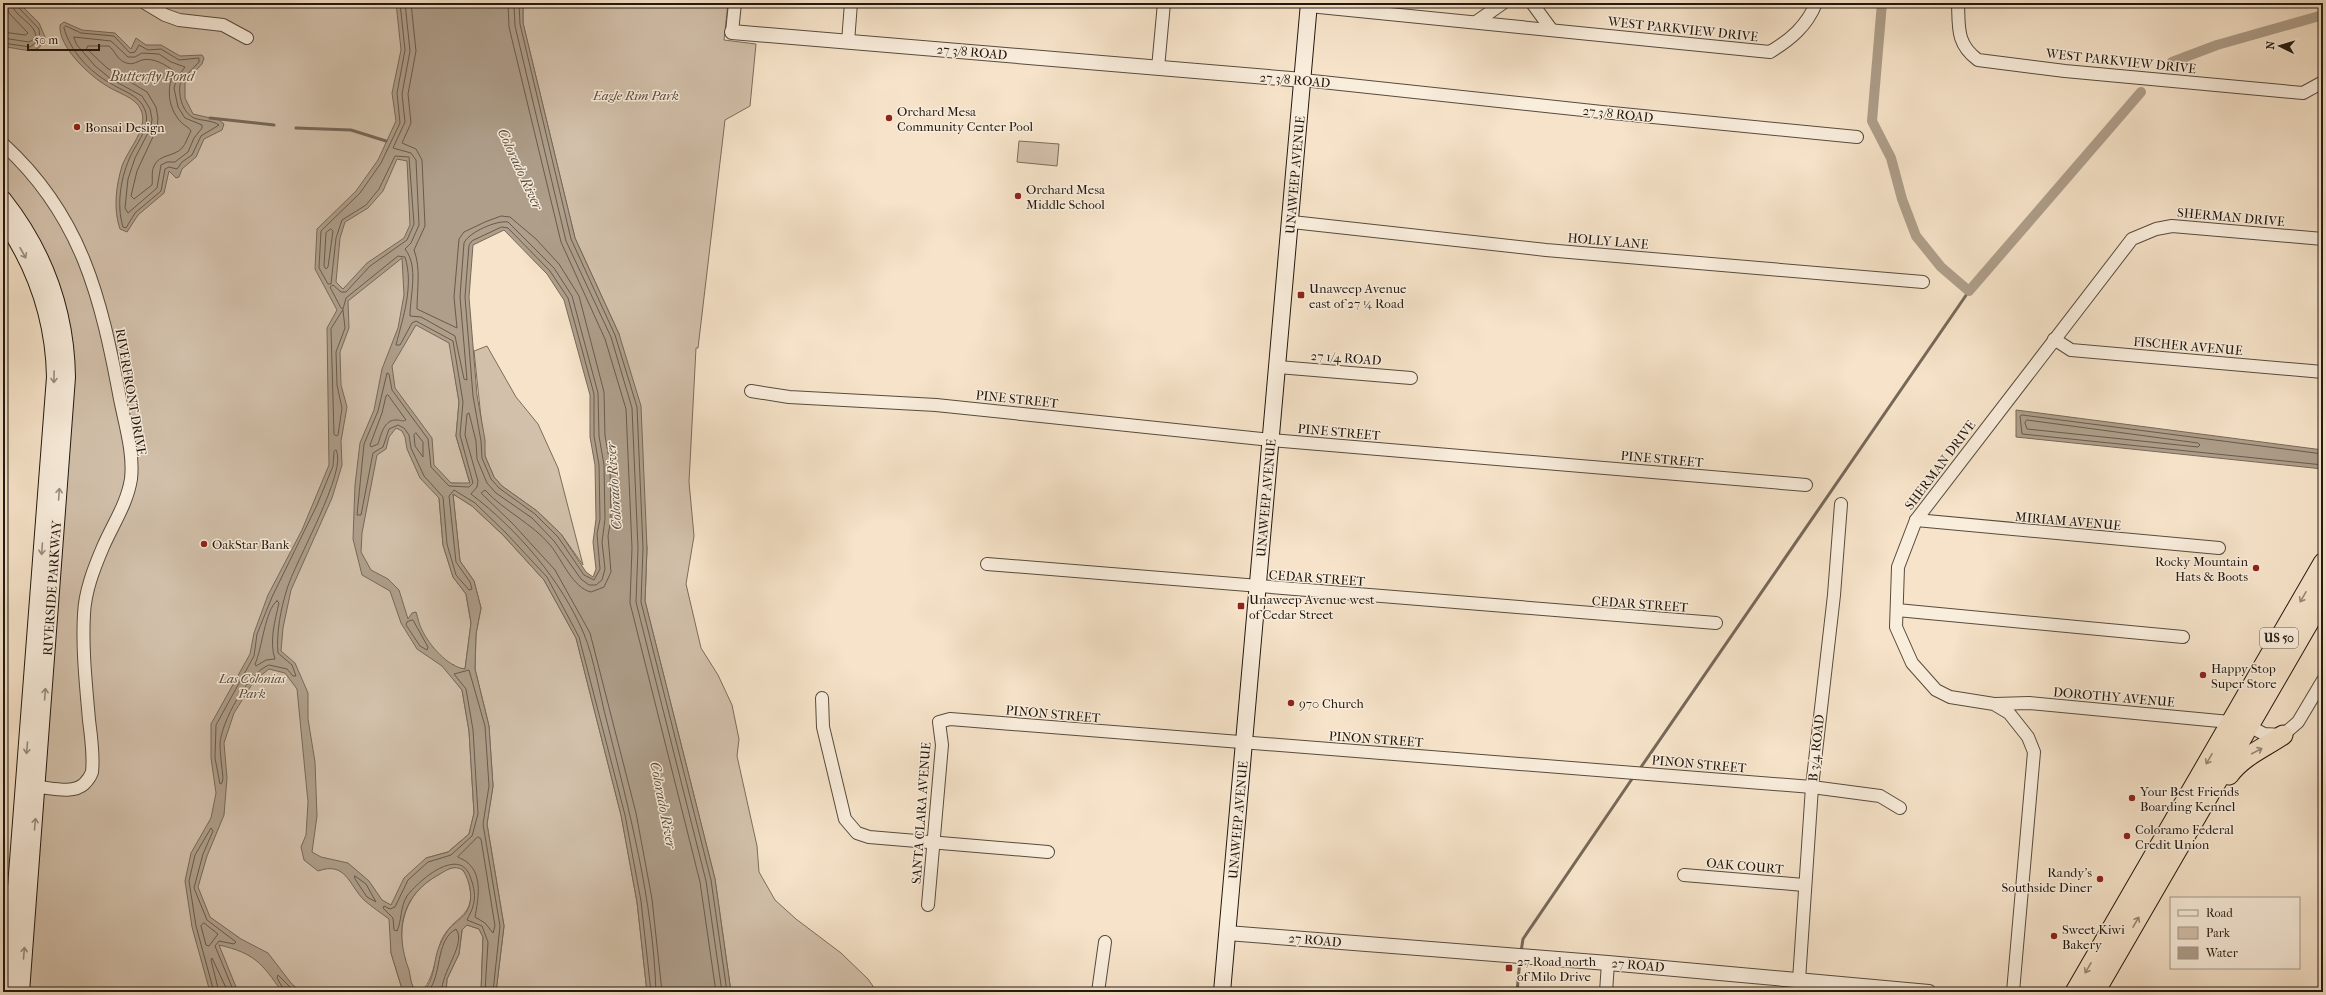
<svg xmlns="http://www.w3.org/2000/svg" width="2326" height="995" viewBox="0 0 2326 995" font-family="'IM FELL French Canon',serif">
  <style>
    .green { fill: #d2c0aa; stroke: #7a6c5d }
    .water { fill: #ae9e8a; stroke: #766859; fill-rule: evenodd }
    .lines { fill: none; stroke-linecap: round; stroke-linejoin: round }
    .shore { stroke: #685b4d; stroke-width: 1 }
    .stream { stroke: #766859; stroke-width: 3 }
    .canal { stroke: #ae9e8a; stroke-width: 10 }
    .minor-casing { stroke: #574b3e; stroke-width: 14 }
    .tertiary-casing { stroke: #574b3e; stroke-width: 16 }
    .secondary-casing { stroke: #221810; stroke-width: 18 }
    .trunk-casing { stroke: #221810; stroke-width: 21 }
    .minor { stroke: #f9eddc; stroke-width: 12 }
    .tertiary { stroke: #f9eddc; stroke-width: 14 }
    .secondary { stroke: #f9eddc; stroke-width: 16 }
    .trunk { stroke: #f6e3c9; stroke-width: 19 }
    .oneway { stroke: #988d80 }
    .oneway2 { stroke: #978876 }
    .poi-dot { fill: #8f2418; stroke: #f9eddc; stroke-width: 1.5 }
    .labels { text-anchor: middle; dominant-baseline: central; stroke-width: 3; stroke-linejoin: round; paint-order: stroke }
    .shield { fill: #f9eddc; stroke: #62584d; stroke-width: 1 }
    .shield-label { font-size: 12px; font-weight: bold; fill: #221810 }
    .street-label { font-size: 13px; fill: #221810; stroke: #f9eddc }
    .park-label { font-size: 13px; font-style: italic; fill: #574a3e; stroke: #f9eddc }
    .poi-label { font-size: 13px; fill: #221810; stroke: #f9eddc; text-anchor: start }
    .water-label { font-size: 14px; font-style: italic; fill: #5a4e41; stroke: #f9eddc }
  </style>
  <rect width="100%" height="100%" fill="#f6e3c9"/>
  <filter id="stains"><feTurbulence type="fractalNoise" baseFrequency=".005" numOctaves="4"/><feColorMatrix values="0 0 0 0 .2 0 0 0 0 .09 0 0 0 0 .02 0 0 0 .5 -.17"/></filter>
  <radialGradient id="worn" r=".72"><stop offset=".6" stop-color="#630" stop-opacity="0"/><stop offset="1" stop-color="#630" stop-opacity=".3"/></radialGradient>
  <g class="green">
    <polygon points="3,3 397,3 459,402 456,436 470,484 451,483 439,471 439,498 443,545 453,577 466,594 471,623 465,669 457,668 453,664 454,680 462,690 469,731 474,813 469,834 448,852 426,858 391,941 391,953 403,992 28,992 72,381 3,194"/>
    <polygon points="523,3 728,3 724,40 756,44 750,106 725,120 698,348 696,348 689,482 694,536 686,584 701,648 718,675 732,705 739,739 737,756 757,846 759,872 775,900 796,919 841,953 868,979 877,992 731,992 715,879 645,601 647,548 619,334 575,238 523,23"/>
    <polygon points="1019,141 1059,144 1057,166 1017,162"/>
    <polygon points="487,346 516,397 538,424 558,468 583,565 561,534 537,511 502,486 494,477 485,456 474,351"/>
    <polygon points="453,494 472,506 503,535 544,580 576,638 621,815 637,902 647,992 496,992 504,926 487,824 493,786 489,726 475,669 476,634 481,608 474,581 460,561"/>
    <path d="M456 867C463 868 465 873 468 880 479 918 453 914 441 941 436 954 432 989 418 992 410 987 411 978 408 970 395 935 401 896 436 876 442 872 448 868 456 867Z"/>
    <polygon points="467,925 479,929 483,937 481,992 446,992 447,979 459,954 462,930"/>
  </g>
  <g class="water">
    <path d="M3 3 20 4 39 23 45 37C40 59 19 47 3 47Z"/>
    <path d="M396 3H523V23L575 238 619 334 641 406 647 548 645 601 715 879 731 992H647L637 902 621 815 576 638 544 580 503 535 472 506 453 494 460 561 474 581 481 608 476 634 475 669 489 726 493 786 487 824 504 926 496 992H481L483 937 479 929 467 925 462 930 459 954 447 979 446 992H418C435 989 433 960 439 947 443 938 446 931 454 924 458 920 464 917 467 911 474 899 470 881 463 870 454 865 448 869 440 874 401 895 394 930 409 970 411 978 410 987 418 992H403L391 953 389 919C381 913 372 907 364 900 349 885 346 861 318 871L304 860 301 847 306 835 308 802 297 689 285 673 269 669 254 681 234 713 224 743 227 778 224 815 207 856 198 887 210 917 241 939 268 953 291 983 301 992H282C262 963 254 953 219 945L238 992H210L192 927 185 881 191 853 211 818 216 793 211 758V724L250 654 254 633 268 595 302 530 329 465 327 328 337 310 315 269 317 229 356 191 378 160 396 121 392 93 401 50ZM397 159 407 161 410 225 404 238 367 263 343 289 336 282 340 238 345 222 368 208 383 191ZM504 230 547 274 564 300 590 395V437L595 465 596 519 593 542 596 569 593 577 586 572 561 534 537 511 502 486 494 477 485 456V440L477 395 469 297 473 245ZM402 258 404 295 398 328 382 369 374 410 360 443 355 485 353 539 362 575 390 591 401 623 417 649 442 666 462 690 469 731 474 813 469 834 448 852 426 858 404 878 391 905 382 900 369 881 348 863 321 857 312 852 317 816 315 762 308 719V693L295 663 281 651 283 628 291 590 332 498 342 465 341 441 347 407 341 385 340 352 349 328 348 301ZM416 325 449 343 459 402 456 436 470 483H451L434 465 432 438 395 388 392 366ZM396 428 402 431 405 437 407 449 420 478 439 498 443 545 453 577 466 594 471 623 465 669C448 667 429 645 422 630 419 625 418 618 416 612L412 613 408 619 399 590 388 579 371 570 361 552 362 533 377 455 386 449 389 437Z"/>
    <path d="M64 22 82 30 115 33 131 49 136 38 146 45H161L180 56 202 55 204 58 202 64 185 82V98L193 114 219 120 224 124 222 130 204 139 196 157 182 169 179 177 176 178 169 171 164 193 138 215 127 232 120 229C113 209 116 186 122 166 128 149 149 128 141 110 136 97 117 93 107 86 90 76 58 47 60 25Z"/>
    <polygon points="2016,410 2323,450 2323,469 2016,437"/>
  </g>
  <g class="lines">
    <g class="shore">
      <path d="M400 3 405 50 397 93 400 123 381 163 360 193 321 231 319 268 328 284H331L336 238 342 220 366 205 379 189 395 156 409 157 414 224 407 240 370 266 346 292H341L333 285 330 287 341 308 343 309 346 298 398 256 405 257C414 286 403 317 396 345H400L412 323 416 321 453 341 463 402 460 435 473 483 469 487 449 486 431 467 428 439 392 390 389 374 387 373 378 411 364 444 357 515H361L373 453 383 447 389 429 398 425 404 428 409 435 411 448 424 476 443 497 447 544 456 575 469 590 472 589 470 582 456 562 449 496 454 490 475 503 505 532 547 577 579 637 625 815 641 901 651 992"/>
      <path d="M405 3 410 51 402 94 405 122 393 148 411 153 416 160 419 225 411 243 405 249C419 267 410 295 410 316L421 317 455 336 464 379 467 380 460 297 464 243C469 232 497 220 508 222L554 268 572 296 598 393 599 436 604 465 605 519 602 542 605 569 602 580 596 585H589L581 579 554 541 532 518 496 493 487 483 477 459 476 441 469 413 467 414 465 435 478 481 477 487 471 494C518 530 561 580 584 634 594 658 600 696 607 722 629 810 653 900 656 992"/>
      <path d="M411 3 416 51 408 94 411 123 402 143 416 149 422 160 425 226 414 250C421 268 417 290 417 309L457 328 454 297 459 239 464 232 485 222 501 216 510 217 536 239 559 264 579 296 604 392 605 436 610 464 611 519 608 536 611 572 604 587 591 592C573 588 562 560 551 546 532 523 504 511 485 490L481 493 513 524 555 570 590 633 636 813 652 899 662 992"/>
      <polyline points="508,3 509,27 561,242 605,339 626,409 632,548 630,603 700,882 716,992"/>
      <polyline points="514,3 515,26 566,241 611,337 632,408 638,548 636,602 706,881 722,992"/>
      <polyline points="519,3 520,24 571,239 615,335 637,407 643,548 641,602 711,880 727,992"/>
      <path d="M66 26 81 33 114 36 130 53 135 52 139 45 148 50 161 49 179 60 199 58V62L181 81C177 92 182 113 194 118 202 121 212 120 219 125L201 136 192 155 182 162 177 169 169 167 165 169 161 191 135 213 126 228 123 227C116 204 121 176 131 155 138 141 151 126 145 110 140 95 122 91 110 83 90 72 70 51 64 28Z"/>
      <polyline points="3,32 25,35 28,33 9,13 6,3"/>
      <polygon points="74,37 111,41 128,57 135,57 142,53 159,54 171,62 185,67 177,78 174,88 178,107 185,118 202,125 202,128 194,138 188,152 175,162 167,162 161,165 157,188 128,213 125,208 128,179 135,158 151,127 152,119 150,109 142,96 111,79 95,66 77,45"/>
      <path d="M3 38 29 42 36 38C36 22 13 17 12 3"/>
      <polyline points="3,43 30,47 40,40 39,29 18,7 17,3"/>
      <path d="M88 46H109C115 51 117 59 124 62 132 66 136 62 142 60 153 57 166 65 174 71 167 87 167 106 180 121 183 125 189 127 191 131 188 136 186 144 182 148 174 157 159 154 154 166 151 172 153 179 152 185L134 199 131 196 137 171 157 128 158 118 156 107 147 92 107 68 87 49Z"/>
      <polygon points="502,227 508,228 550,271 568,298 594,394 594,436 599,465 600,519 597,534 600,569 594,580 584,575 558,537 535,514 499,488 491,479 482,458 481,441 473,396 465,297 469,245 472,241"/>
      <polygon points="331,229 333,231 328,267 326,269 324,266 326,233"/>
      <polygon points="343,310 345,328 336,352 337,385 342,408 338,435 336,436 334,434 331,329"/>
      <path d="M388 395 406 420C402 422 401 420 397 420 384 419 381 435 378 444L371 447 370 445 382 413 386 396Z"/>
      <polygon points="2027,420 2198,443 2200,445 2198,447 2027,429 2025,423"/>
      <polygon points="416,433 423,442 423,457 415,446 414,435"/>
      <path d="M336 450C349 469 294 564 287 589 281 608 276 633 278 653L292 665 296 676H293L287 669 269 665C248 673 221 722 220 744 220 755 222 767 223 778L222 783 220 784 215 758 216 725 254 656 257 634 272 597 317 505 333 466 334 452Z"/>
      <polyline points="2323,454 2022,415 2020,416 2022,434 2323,465"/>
      <path d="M277 601 279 603C275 620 269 642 275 659L266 660 256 666 255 664C262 650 265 609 277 601Z"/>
      <polygon points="413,620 428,647 427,650 420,646 406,625 407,622"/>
      <path d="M478 837 481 839 495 926 493 933 485 923 475 917C478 900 483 876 468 863 465 860 461 859 458 857Z"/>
      <polygon points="355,876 366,884 376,902 367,897 355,879"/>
      <polygon points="204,923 218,934 209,946 206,945 201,926"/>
      <polyline points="214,992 196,926 189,881 195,855 211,828 213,831 203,854 194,888 207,920 236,942 234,944 219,941 215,946 234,992"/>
      <polyline points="219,992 211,960 212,958 228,992"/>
      <polyline points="285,992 277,978 278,975 295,992"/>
      <path d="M427 992C443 978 434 941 456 929 467 944 440 973 442 992"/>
      <path d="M485 992 488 942 482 926 467 920C469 915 472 911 473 906 476 897 474 887 471 879 461 844 419 880 407 896 400 907 402 920 397 931L394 930 393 918 383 908 384 906 390 909 395 907 408 880 428 862 451 855 472 836 478 814 473 730 466 689 454 674 469 670 485 726 489 786 483 824 500 926 493 992"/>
    </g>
    <g class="stream">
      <polyline points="210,118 274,125"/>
      <polyline points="296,128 351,130 386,141"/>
      <polyline points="1639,770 1969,291"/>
      <polyline points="1521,952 1523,939 1634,776"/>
      <polyline points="1517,992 1520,959"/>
    </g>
    <g class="canal">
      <polyline points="1882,3 1872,121 1891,158 1902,199 1916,236 1941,267 1969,291 2141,92"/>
      <polyline points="2172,62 2217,45 2323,15"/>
    </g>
    <g class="minor-casing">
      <g id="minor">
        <polyline points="145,3 165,15 179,20 223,25 247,38"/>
        <polyline points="1532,3 1551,29"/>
        <path d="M1958 3C1959 27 1956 44 1978 60L2065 71 2303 93 2323 82"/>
        <path d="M1309 6 1770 52C1790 40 1807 26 1816 3"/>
        <polyline points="1476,22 1503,3"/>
        <polyline points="732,32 735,3"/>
        <polyline points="848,42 851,3"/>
        <polyline points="1158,68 1164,3"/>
        <polyline points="1303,80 1602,112 1857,137"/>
        <path d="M3 144C82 216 101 298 120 399 125 424 134 453 131 479 127 504 113 524 103 547 94 568 85 591 84 614 82 649 86 685 89 720 91 737 94 755 92 772 91 775 87 781 84 784 73 794 52 788 38 787"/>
        <polyline points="1292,222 1546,250 1923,282"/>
        <polyline points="2054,339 2071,350 2323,372"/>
        <polyline points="1278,367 1411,378"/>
        <polyline points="751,391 789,397 936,405 1271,440 1806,485"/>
        <polyline points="1916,520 2219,548"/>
        <polyline points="987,564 1716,623"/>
        <polyline points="1897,610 2183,637"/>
        <polyline points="822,698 823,727 845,819 857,833 869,837 1048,852"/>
        <polyline points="1995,704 2029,703 2230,722"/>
        <polyline points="2249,726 2264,734 2283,735 2298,722 2323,680"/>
        <polyline points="1684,875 1804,885"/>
        <polyline points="928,905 942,745 939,722 950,719 1812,787 1880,796 1900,808"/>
        <polyline points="1799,980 1812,787 1834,595 1841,504"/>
        <polyline points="1098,992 1105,942"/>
        <polyline points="1606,992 1608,963"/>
        <polyline points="2013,992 2034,752 2028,737 2009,713 1994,704 1950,697 1936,690 1912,663 1896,627 1898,567 1916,520 2132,239 2156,229 2172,226 2323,239"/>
      </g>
    </g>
    <g class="tertiary-casing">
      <g id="tertiary">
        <polyline points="732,32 1303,80"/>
        <polyline points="1227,933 1608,963 1929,992"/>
      </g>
    </g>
    <g class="secondary-casing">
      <g id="secondary">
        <path d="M3 199C44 251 66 311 67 377L21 992"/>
        <path d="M3 219C36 267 54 319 55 377L8 992"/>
        <polyline points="1222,992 1309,3"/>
      </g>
    </g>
    <g class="trunk-casing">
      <g id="trunk">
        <path d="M2229 775C2243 756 2264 748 2283 735"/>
        <polyline points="2075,992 2323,563"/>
        <polyline points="2095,992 2323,598"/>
      </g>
    </g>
    <use href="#minor" class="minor"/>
    <use href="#tertiary" class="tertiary"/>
    <use href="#secondary" class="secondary"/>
    <use href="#trunk" class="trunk"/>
  </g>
  <defs><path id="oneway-shaft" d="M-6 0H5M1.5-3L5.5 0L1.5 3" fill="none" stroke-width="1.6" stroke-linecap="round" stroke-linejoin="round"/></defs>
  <g class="oneway">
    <use href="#oneway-shaft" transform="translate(23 253) rotate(61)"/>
    <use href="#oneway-shaft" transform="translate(54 377) rotate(91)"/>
    <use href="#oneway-shaft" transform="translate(59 494) rotate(-86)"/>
    <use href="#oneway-shaft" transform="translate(42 549) rotate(94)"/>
    <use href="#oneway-shaft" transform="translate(45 694) rotate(-86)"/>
    <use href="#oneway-shaft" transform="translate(27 748) rotate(95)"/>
    <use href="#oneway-shaft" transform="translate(35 824) rotate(-85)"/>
    <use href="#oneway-shaft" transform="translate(24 953) rotate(-85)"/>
  </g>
  <g class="oneway2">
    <use href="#oneway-shaft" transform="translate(2303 597) rotate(120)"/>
    <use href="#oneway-shaft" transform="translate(2257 751) rotate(-28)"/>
    <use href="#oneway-shaft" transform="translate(2209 759) rotate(120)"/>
    <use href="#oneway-shaft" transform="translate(2136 922) rotate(-60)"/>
    <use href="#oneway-shaft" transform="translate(2088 968) rotate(120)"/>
  </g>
  <g class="poi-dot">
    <circle cx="889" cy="118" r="4"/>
    <circle cx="77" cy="127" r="4"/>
    <circle cx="1018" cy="196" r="4"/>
    <rect x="1297" y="291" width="8" height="8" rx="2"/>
    <circle cx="204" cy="544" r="4"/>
    <circle cx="2256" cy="568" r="4"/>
    <rect x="1237" y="602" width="8" height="8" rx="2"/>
    <circle cx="2203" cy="675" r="4"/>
    <circle cx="1291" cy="703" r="4"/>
    <circle cx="2132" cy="798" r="4"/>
    <circle cx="2127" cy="836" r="4"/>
    <circle cx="2100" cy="879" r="4"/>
    <circle cx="2054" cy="936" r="4"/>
    <rect x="1505" y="964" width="8" height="8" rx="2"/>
  </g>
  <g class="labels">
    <rect class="shield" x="2260" y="628" width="38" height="20" rx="3"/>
    <g class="shield-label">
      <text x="2279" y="638">US 50</text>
    </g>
    <g class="street-label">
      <text transform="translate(1683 29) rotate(6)">WEST PARKVIEW DRIVE</text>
      <text transform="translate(972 52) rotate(5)">27 3/8 ROAD</text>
      <text transform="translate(2121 61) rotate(6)">WEST PARKVIEW DRIVE</text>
      <text transform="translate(1295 80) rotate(5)">27 3/8 ROAD</text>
      <text transform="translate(1618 114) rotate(6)">27 3/8 ROAD</text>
      <text transform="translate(1295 175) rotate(-85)">UNAWEEP AVENUE</text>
      <text transform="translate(2231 217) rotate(5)">SHERMAN DRIVE</text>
      <text transform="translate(1608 241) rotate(5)">HOLLY LANE</text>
      <text transform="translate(2188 346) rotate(5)">FISCHER AVENUE</text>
      <text transform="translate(1346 358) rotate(4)">27 1/4 ROAD</text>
      <text transform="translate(131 392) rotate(80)">RIVERFRONT DRIVE</text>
      <text transform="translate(1017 399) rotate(6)">PINE STREET</text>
      <text transform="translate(1339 432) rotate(5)">PINE STREET</text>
      <text transform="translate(1662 459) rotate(5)">PINE STREET</text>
      <text transform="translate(1940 465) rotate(-53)">SHERMAN DRIVE</text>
      <text transform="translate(1266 498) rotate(-85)">UNAWEEP AVENUE</text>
      <text transform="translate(2068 521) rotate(5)">MIRIAM AVENUE</text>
      <text transform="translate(1317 578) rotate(4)">CEDAR STREET</text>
      <text transform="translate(52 588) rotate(-86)">RIVERSIDE PARKWAY</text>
      <text transform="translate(1640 604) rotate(4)">CEDAR STREET</text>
      <text transform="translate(2114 697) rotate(5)">DOROTHY AVENUE</text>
      <text transform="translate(1053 714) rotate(5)">PINON STREET</text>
      <text transform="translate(1376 739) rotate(4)">PINON STREET</text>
      <text transform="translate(1816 748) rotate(-84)">B 3/4 ROAD</text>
      <text transform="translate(1699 764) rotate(5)">PINON STREET</text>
      <text transform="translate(921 813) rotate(-86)">SANTA CLARA AVENUE</text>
      <text transform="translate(1238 820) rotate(-85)">UNAWEEP AVENUE</text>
      <text transform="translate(1745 866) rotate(5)">OAK COURT</text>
      <text transform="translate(1315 940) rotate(5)">27 ROAD</text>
      <text transform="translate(1638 965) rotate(5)">27 ROAD</text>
    </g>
    <g class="park-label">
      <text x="636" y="95">Eagle Rim Park</text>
      <text x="252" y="678">Las Colonias<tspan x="252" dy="15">Park</tspan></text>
    </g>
    <g class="poi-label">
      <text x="897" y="111">Orchard Mesa<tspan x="897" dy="15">Community Center Pool</tspan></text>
      <text x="85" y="127">Bonsai Design</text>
      <text x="1026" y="189">Orchard Mesa<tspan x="1026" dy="15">Middle School</tspan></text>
      <text x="1309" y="288">Unaweep Avenue<tspan x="1309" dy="15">east of 27 ¼ Road</tspan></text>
      <text x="212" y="544">OakStar Bank</text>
      <text x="2248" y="561" text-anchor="end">Rocky Mountain<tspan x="2248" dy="15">Hats &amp; Boots</tspan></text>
      <text x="1249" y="599">Unaweep Avenue west<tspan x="1249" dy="15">of Cedar Street</tspan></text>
      <text x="2211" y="668">Happy Stop<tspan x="2211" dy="15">Super Store</tspan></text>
      <text x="1299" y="703">970 Church</text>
      <text x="2140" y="791">Your Best Friends<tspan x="2140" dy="15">Boarding Kennel</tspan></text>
      <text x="2135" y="829">Coloramo Federal<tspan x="2135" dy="15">Credit Union</tspan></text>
      <text x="2092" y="872" text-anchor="end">Randy's<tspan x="2092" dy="15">Southside Diner</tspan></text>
      <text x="2062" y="929">Sweet Kiwi<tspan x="2062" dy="15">Bakery</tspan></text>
      <text x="1517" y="961">27 Road north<tspan x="1517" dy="15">of Milo Drive</tspan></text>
    </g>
    <g class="water-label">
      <text x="152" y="76">Butterfly Pond</text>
      <text transform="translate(520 169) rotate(65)">Colorado River</text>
      <text transform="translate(614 486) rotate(-94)">Colorado River</text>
      <text transform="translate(663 805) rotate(79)">Colorado River</text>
    </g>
  </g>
  <rect width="2326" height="995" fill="none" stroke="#f6e3c9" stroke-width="16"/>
  <rect x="4" y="4" width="2318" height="987" fill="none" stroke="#221810" stroke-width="2"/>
  <rect x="8" y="8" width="2310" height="979" fill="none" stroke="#221810"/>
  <rect x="2170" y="897" width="130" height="72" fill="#f9eddc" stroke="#a3988a"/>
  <rect x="2178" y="910" width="20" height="6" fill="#f9eddc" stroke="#a3988a"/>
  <text x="2206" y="917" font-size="12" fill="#221810">Road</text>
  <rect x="2178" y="927" width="20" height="12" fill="#d2c0aa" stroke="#a3988a"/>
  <text x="2206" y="937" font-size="12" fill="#221810">Park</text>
  <rect x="2178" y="947" width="20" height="12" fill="#ae9e8a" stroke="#a3988a"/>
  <text x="2206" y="957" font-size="12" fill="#221810">Water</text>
  <g transform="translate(2280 46) rotate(275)" stroke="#f9eddc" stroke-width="3" paint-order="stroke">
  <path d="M0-3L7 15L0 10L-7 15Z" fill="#221810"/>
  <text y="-6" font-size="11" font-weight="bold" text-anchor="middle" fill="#221810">N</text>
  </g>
  <path d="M28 44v6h71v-6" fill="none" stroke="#221810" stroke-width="2"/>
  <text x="34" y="44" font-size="12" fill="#221810" stroke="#f9eddc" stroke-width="3" paint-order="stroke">50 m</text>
  <rect width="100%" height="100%" filter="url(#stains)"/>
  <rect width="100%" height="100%" fill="url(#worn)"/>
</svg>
